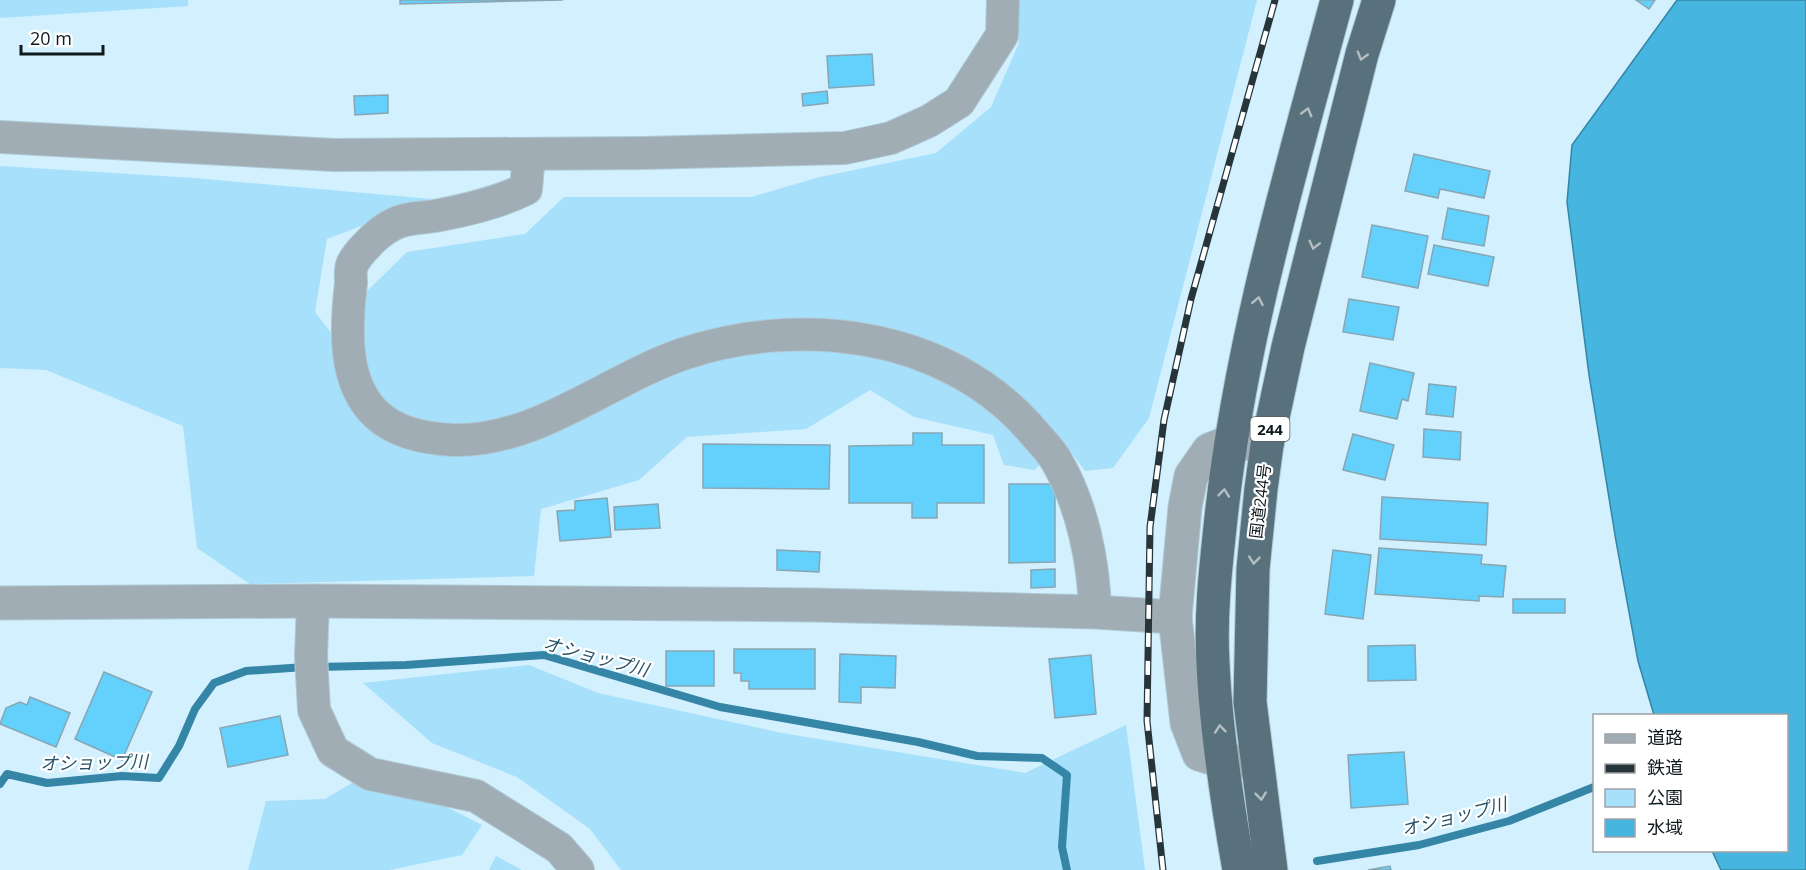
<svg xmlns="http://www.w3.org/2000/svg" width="1806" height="870" viewBox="0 0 1806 870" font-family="'Open Sans','Noto Sans JP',sans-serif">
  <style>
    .green { fill: #a7e0fa }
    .water { fill: #46b5e0; stroke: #3586a6; stroke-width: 1.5 }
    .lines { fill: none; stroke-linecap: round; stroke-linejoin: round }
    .stream { stroke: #3586a6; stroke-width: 8 }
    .building { fill: #64d0fc; stroke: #88a5b2; stroke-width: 1.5 }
    .minor-casing { stroke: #afc9d6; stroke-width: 34 }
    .tertiary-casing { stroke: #afc9d6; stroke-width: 35 }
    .trunk-casing { stroke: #afc9d6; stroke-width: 35 }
    .minor { stroke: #a1adb4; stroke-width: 32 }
    .tertiary { stroke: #a1adb4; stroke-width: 33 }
    .trunk { stroke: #58717c; stroke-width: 33 }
    .rail-casing { stroke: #27353b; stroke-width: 7 }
    .rail { stroke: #fff; stroke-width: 4.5; stroke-dasharray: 14; stroke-linecap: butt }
    .oneway { stroke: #b4bfc4 }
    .labels { text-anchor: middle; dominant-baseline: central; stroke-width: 4.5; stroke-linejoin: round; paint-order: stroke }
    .shield { fill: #fff; stroke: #565e62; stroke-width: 1.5 }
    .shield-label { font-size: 15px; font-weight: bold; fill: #0e191e }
    .street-label { font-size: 16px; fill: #0e191e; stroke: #fff }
    .water-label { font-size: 18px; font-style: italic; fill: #275467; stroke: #fff }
  </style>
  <rect width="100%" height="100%" fill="#d2f0fe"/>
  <g class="green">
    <polygon points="0,0 188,0 188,6 0,18"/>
    <polygon points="1011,0 1257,0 1149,418 1113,468 1085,471 1065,444 1034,470 1004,465 993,435 914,417 870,390 806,429 687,437 639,480 541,509 534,576 250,584 197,548 183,426 46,370 0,368 0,166 194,178 432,199 327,239 315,312 335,338 361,297 407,252 525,234 564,197 751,197 820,177 936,153 991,107 1019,43"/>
    <polygon points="529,665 598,693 782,733 1025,773 1126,725 1145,870 621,870 590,829 517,777 432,743 363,683"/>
    <polygon points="357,780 433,800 482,825 462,855 390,870 248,870 266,801 325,799"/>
    <polygon points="496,856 522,870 489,870"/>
  </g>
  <polygon class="water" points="1677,0 1806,0 1806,870 1721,870 1712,851 1786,850 1786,716 1654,715 1638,661 1616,541 1589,375 1567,202 1572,145"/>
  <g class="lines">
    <g class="stream">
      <polyline points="318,667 406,665 544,655 720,707 918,742 977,756 1042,758 1067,775 1062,847 1067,870"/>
      <polyline points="0,784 7,774 47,783 122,776 159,778 179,746 195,709 214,683 246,671 305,667"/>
      <polyline points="1317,861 1419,845 1509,821 1594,787"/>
    </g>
  </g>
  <g class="building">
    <polygon points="400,0 563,0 400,4"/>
    <polygon points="1636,0 1655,0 1649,9"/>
    <polygon points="872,54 874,85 829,88 827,56"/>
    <polygon points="827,91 828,103 803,106 802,94"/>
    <polygon points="388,95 388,113 355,115 354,96"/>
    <polygon points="1414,154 1490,171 1484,198 1440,189 1438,198 1405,191"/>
    <polygon points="1448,208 1489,216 1484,246 1442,239"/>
    <polygon points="1372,225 1428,236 1418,288 1362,277"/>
    <polygon points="1434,245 1494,257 1488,286 1428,274"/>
    <polygon points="1349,299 1399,307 1393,340 1343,332"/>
    <polygon points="1370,363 1414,373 1408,401 1402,399 1397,419 1360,411"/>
    <polygon points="1429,384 1456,387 1453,417 1426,414"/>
    <polygon points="1424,429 1461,432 1460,460 1423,457"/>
    <polygon points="913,433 942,433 942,445 984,445 984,503 937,503 937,518 912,518 912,503 849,503 849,446 913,445"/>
    <polygon points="1353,434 1394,445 1385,480 1343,470"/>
    <polygon points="703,444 830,445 829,489 703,488"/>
    <polygon points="1009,484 1055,484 1055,562 1009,563"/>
    <polygon points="1382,497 1488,503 1486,545 1380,539"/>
    <polygon points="607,498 611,537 560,541 557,511 575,510 575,501"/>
    <polygon points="658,504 660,528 615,530 614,507"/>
    <polygon points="1379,548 1482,555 1481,564 1506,566 1503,597 1479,596 1479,601 1375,594"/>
    <polygon points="777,550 820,552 819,572 777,570"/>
    <polygon points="1333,550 1371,555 1363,619 1325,614"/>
    <polygon points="1055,569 1055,587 1031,588 1031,570"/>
    <rect x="1513" y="599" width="52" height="14"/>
    <polygon points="1415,645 1416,680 1368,681 1368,646"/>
    <polygon points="734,649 815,649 815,689 749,689 749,681 741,681 741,673 734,673"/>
    <rect x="666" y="651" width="48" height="35"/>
    <polygon points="840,654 896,656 895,688 861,687 861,703 839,702"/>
    <polygon points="1091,655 1096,714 1055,718 1049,659"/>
    <polygon points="104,672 152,692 122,760 75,739"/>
    <polygon points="30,697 70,713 56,747 0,724 6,708 20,702 27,705"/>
    <polygon points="280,716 288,755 228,767 220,728"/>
    <polygon points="1404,752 1408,804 1351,808 1348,755"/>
    <polygon points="1390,866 1391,870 1368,870"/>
  </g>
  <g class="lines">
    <g class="minor-casing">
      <g id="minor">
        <polyline points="0,137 334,155 644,153 845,148 891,138 929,121 959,102 1002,35 1003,0"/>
        <path d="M529 154 526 189C497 203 467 210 435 216 422 218 403 218 392 225 384 229 373 238 367 245 362 250 355 258 352 265 350 270 351 278 351 283 346 326 342 383 377 415 397 433 428 439 454 440 537 442 607 380 683 354 799 315 943 332 1028 426 1037 437 1049 448 1056 460 1082 504 1094 562 1095 612"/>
        <polyline points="313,601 311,656 314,710 333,751 370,774 476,796 559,848 578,870"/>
      </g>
    </g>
    <g class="tertiary-casing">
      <g id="tertiary">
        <polyline points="0,603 313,601 814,605 1095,612 1175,617"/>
        <polyline points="1249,761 1224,762 1199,754 1187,723 1175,617 1185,507 1191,476 1209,450 1229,442 1267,445"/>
      </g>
    </g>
    <g class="trunk-casing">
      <g id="trunk">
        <path d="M1239 870C1227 802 1216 732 1213 663 1210 615 1216 565 1221 518 1240 341 1291 171 1337 0"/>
        <polyline points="1271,870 1250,702 1253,569 1261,489 1267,445 1288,347 1362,54 1379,0"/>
      </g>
    </g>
    <use href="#minor" class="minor"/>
    <use href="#tertiary" class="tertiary"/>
    <use href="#trunk" class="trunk"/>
    <g class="rail-casing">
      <polyline id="rail" points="1163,870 1147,721 1150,527 1164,420 1191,299 1275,0"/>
    </g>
    <use href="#rail" class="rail"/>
  </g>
  <defs><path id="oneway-chevron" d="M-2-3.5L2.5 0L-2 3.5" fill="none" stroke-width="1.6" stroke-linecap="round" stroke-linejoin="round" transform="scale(1.5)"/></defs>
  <g class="oneway">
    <use href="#oneway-chevron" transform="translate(1362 56) rotate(106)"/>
    <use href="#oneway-chevron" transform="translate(1307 112) rotate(-75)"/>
    <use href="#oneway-chevron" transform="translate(1314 245) rotate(104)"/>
    <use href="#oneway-chevron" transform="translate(1258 301) rotate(-79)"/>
    <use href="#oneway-chevron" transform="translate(1224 493) rotate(-84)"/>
    <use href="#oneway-chevron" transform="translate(1254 560) rotate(96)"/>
    <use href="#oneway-chevron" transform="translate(1220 729) rotate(-96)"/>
    <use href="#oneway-chevron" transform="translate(1261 796) rotate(84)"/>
  </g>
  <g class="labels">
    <rect class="shield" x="1250.5" y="417" width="39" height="24" rx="4.5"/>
    <g class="shield-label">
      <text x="1270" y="429">244</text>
    </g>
    <g class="street-label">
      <text transform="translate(1260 501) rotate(-83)">国道244号</text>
    </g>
    <g class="water-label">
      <text transform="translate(596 656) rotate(15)">オショップ川</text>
      <text transform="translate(94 762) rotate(-1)">オショップ川</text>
      <text transform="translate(1454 816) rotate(-14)">オショップ川</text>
    </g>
  </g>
  <rect x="1593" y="714" width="195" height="138" fill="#ffffff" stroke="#9fa3a5" stroke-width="1.5"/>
  <rect x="1605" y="734" width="30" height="9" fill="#a1adb4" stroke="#9fa3a5" stroke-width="1.5"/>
  <text x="1647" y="744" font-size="18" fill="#0e191e">道路</text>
  <rect x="1605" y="764" width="30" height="9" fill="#27353b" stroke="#9fa3a5" stroke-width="1.5"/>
  <text x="1647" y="774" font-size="18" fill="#0e191e">鉄道</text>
  <rect x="1605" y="789" width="30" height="18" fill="#a7e0fa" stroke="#9fa3a5" stroke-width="1.5"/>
  <text x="1647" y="804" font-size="18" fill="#0e191e">公園</text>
  <rect x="1605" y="819" width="30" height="18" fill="#46b5e0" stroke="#9fa3a5" stroke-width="1.5"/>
  <text x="1647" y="834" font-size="18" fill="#0e191e">水域</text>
  <path d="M21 45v9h82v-9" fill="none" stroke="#0e191e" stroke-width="3"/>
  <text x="30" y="45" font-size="18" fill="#0e191e" stroke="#ffffff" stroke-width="4.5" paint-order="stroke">20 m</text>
</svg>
